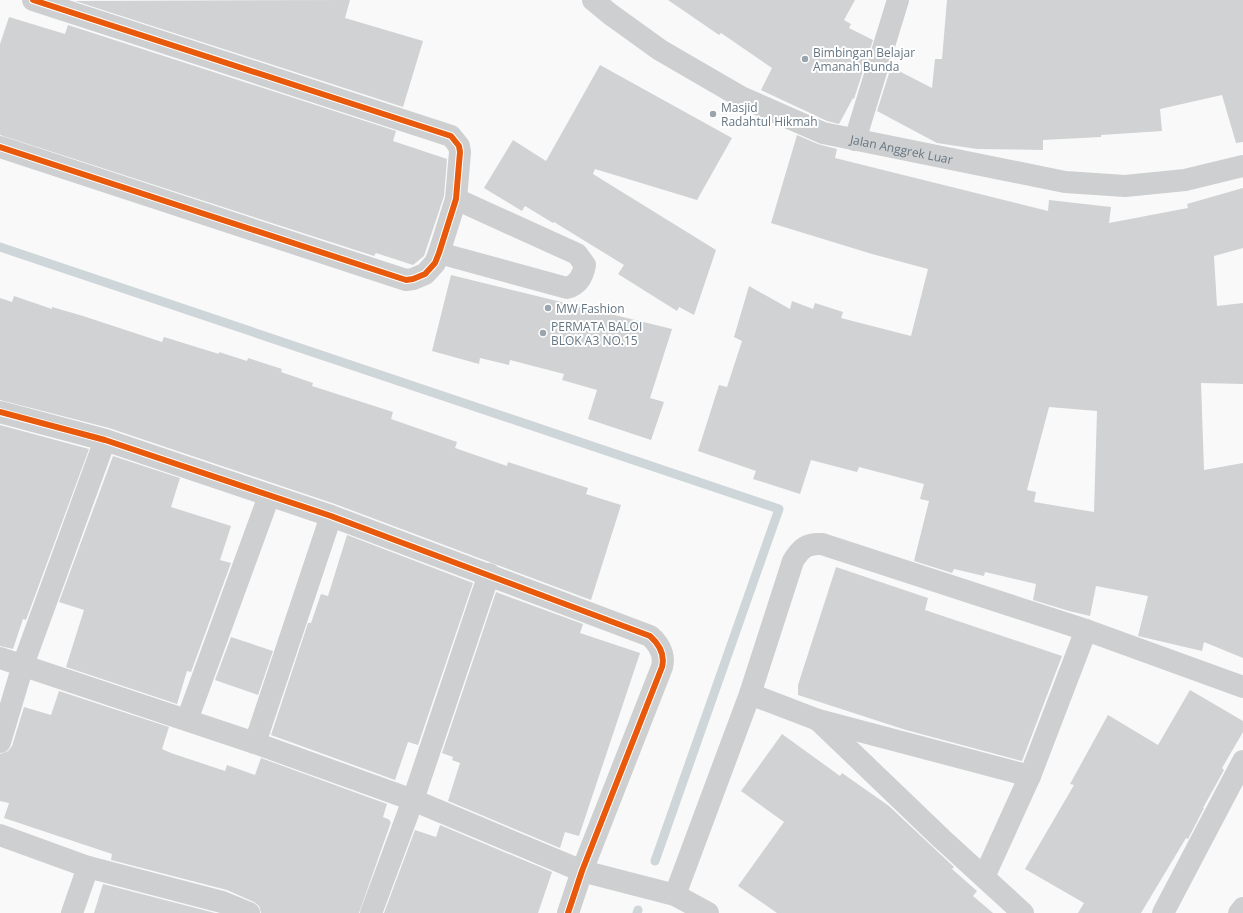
<svg xmlns="http://www.w3.org/2000/svg" width="1243" height="913" viewBox="0 0 1243 913" font-family="'Open Sans',sans-serif">
  <style>
    .lines { fill: none; stroke-linecap: round; stroke-linejoin: round }
    .stream { stroke: #ced6d9; stroke-width: 9 }
    .building { fill: #d0d2d3; fill-rule: evenodd }
    .minor { stroke: #cecfd0; stroke-width: 22 }
    .cycleway-casing { stroke: #fff; stroke-width: 8 }
    .cycleway { stroke: #e8590c; stroke-width: 6 }
    .poi-dot { fill: #99a4ac; stroke: #fff; stroke-width: 1.5 }
    .labels { text-anchor: middle; dominant-baseline: central; stroke-width: 4; stroke-linejoin: round; paint-order: stroke }
    .poi-label { font-size: 12px; fill: #657683; stroke: #fff; text-anchor: start }
    .street-label { font-size: 12px; fill: #657683; stroke: #fff }
  </style>
  <rect width="100%" height="100%" fill="#f9f9f9"/>
  <g class="lines">
    <g class="stream">
      <polyline points="0,247 779,509 655,861"/>
      <polyline points="637,913 638,910"/>
    </g>
  </g>
  <g class="building">
    <polygon points="350,0 345,18 423,41 403,107 75,1"/>
    <polygon points="668,0 855,0 844,20 851,24 849,28 873,40 854,99 853,98 839,124 827,121 761,90 772,68 721,33 719,35"/>
    <polygon points="947,0 1243,0 1243,142 1236,143 1222,95 1160,109 1162,131 1101,135 1101,137 1043,140 1043,150 977,149 937,143 877,111 891,67 932,88 935,59 942,59"/>
    <polygon points="9,17 65,34 68,25 396,131 393,141 447,159 444,196 424,256 413,265 376,253 374,256 0,135 0,44"/>
    <polygon points="600,65 732,138 697,200 595,169 593,174 716,250 694,315 679,307 677,311 618,274 624,265 554,222 553,223 525,206 522,211 484,188 513,140 546,161"/>
    <path d="M797 135 818 144 837 149 835 158 1048 211 1049 200 1111 207 1109 223 1188 208 1187 204 1243 188V248L1214 256 1217 306 1243 303V384L1201 383 1204 470 1243 463V658L1204 642 1202 651 1138 636 1148 596 1096 586 1090 616 1069 611 1033 600 1036 584 985 572 984 576 954 569 952 573 914 561 929 501 920 499 924 484 859 467 857 472 811 460 800 494 753 479 756 471 698 451 719 385 727 387 742 341 734 337 749 286 790 309 792 301 813 309 815 303 843 312 841 318 911 336 928 269 872 254 771 223ZM1049 407 1097 411 1094 512 1034 502 1036 492 1027 490Z"/>
    <polygon points="451,275 672,329 650,398 664,402 651,440 588,419 597,390 562,380 564,374 510,360 509,365 480,358 479,364 432,351"/>
    <polygon points="14,296 52,309 52,307 83,316 162,342 164,337 219,354 219,352 247,361 248,358 282,369 281,372 313,383 312,386 393,412 391,419 457,442 455,448 507,466 508,462 588,488 586,494 621,505 591,600 335,504 109,428 0,400 0,298 12,302"/>
    <polygon points="0,425 89,449 26,620 23,619 13,649 0,646"/>
    <polygon points="113,456 180,478 171,507 231,526 220,560 231,563 191,672 187,671 177,704 66,667 84,610 59,602"/>
    <polygon points="347,535 473,583 418,745 408,742 395,780 271,735 308,623 311,623 321,594 328,596"/>
    <polygon points="836,567 928,598 925,610 1062,656 1022,761 906,730 798,695 798,685"/>
    <polygon points="496,592 583,624 580,633 640,653 579,836 565,832 560,848 448,801 460,763 452,760 453,757 442,753"/>
    <polygon points="231,637 273,651 258,695 215,680"/>
    <polygon points="1190,690 1243,721 1243,732 1222,768 1224,770 1203,808 1204,808 1188,839 1186,838 1141,913 1078,913 1084,903 1025,869 1074,785 1070,784 1108,715 1158,745"/>
    <polygon points="59,691 169,727 162,749 171,753 225,771 227,765 255,775 261,758 387,804 383,817 390,820 390,822 391,822 359,913 261,913 259,906 254,902 227,890 111,860 112,854 4,818 9,803 0,801 0,754 8,751 12,746 24,707 51,715"/>
    <polygon points="782,734 840,776 842,773 889,806 954,867 952,869 977,891 973,896 993,913 777,913 738,886 784,822 741,791"/>
    <polygon points="440,825 552,872 538,913 384,913 415,830 436,837"/>
    <polygon points="103,884 215,913 94,913"/>
  </g>
  <g class="lines">
    <g class="minor">
      <path id="s1" d="M593 0 610 14 660 50 741 97 823 133 1065 182 1125 186 1185 180 1243 166"/>
      <polyline points="855,140 898,0"/>
      <polyline points="0,147 406,280 413,279 425,274 435,263 439,253 456,199 460,152 459,146 451,136 33,0"/>
      <path d="M439 253 567 288C578 285 583 276 585 265L577 254 456 199"/>
      <path d="M0 412 105 440 331 516 650 636C660 645 665 655 662 667L582 871 568 913"/>
      <polyline points="0,658 255,743 413,800 582,871 675,895 708,913"/>
      <polyline points="750,694 818,720 1030,776"/>
      <polyline points="187,720 269,496"/>
      <polyline points="818,720 942,839 1023,913"/>
      <polyline points="0,742 23,665 105,440"/>
      <polyline points="255,743 331,516"/>
      <polyline points="0,835 88,867 222,902 249,913"/>
      <polyline points="984,877 1030,776 1086,630"/>
      <path d="M675 895 750 694 793 561C801 548 807 543 822 544L1086 630 1243 687"/>
      <polyline points="72,913 88,867"/>
      <polyline points="371,913 413,800 489,574"/>
      <polyline points="1163,913 1243,761"/>
      <polyline points="1239,913 1243,908"/>
    </g>
    <g class="cycleway-casing">
      <g id="cycleway">
        <polyline points="0,147 406,280 413,279 425,274 435,263 439,253 456,199 460,152 459,146 451,136 33,0"/>
        <path d="M0 412 105 440 331 516 650 636C660 645 665 655 662 667L582 871 568 913"/>
      </g>
    </g>
    <use href="#cycleway" class="cycleway"/>
  </g>
  <g class="poi-dot">
    <circle cx="805" cy="59" r="4"/>
    <circle cx="713" cy="114" r="4"/>
    <circle cx="548" cy="308" r="4"/>
    <circle cx="543" cy="333" r="4"/>
  </g>
  <g class="labels">
    <g class="poi-label">
      <text x="813" y="52">Bimbingan Belajar<tspan x="813" dy="14">Amanah Bunda</tspan></text>
      <text x="721" y="107">Masjid<tspan x="721" dy="14">Radahtul Hikmah</tspan></text>
      <text x="556" y="308">MW Fashion</text>
      <text x="551" y="326">PERMATA BALOI<tspan x="551" dy="14">BLOK A3 NO.15</tspan></text>
    </g>
    <g class="street-label">
      <text stroke="none"><textPath href="#s1" startOffset="347">Jalan Anggrek Luar</textPath></text>
    </g>
  </g>
</svg>
